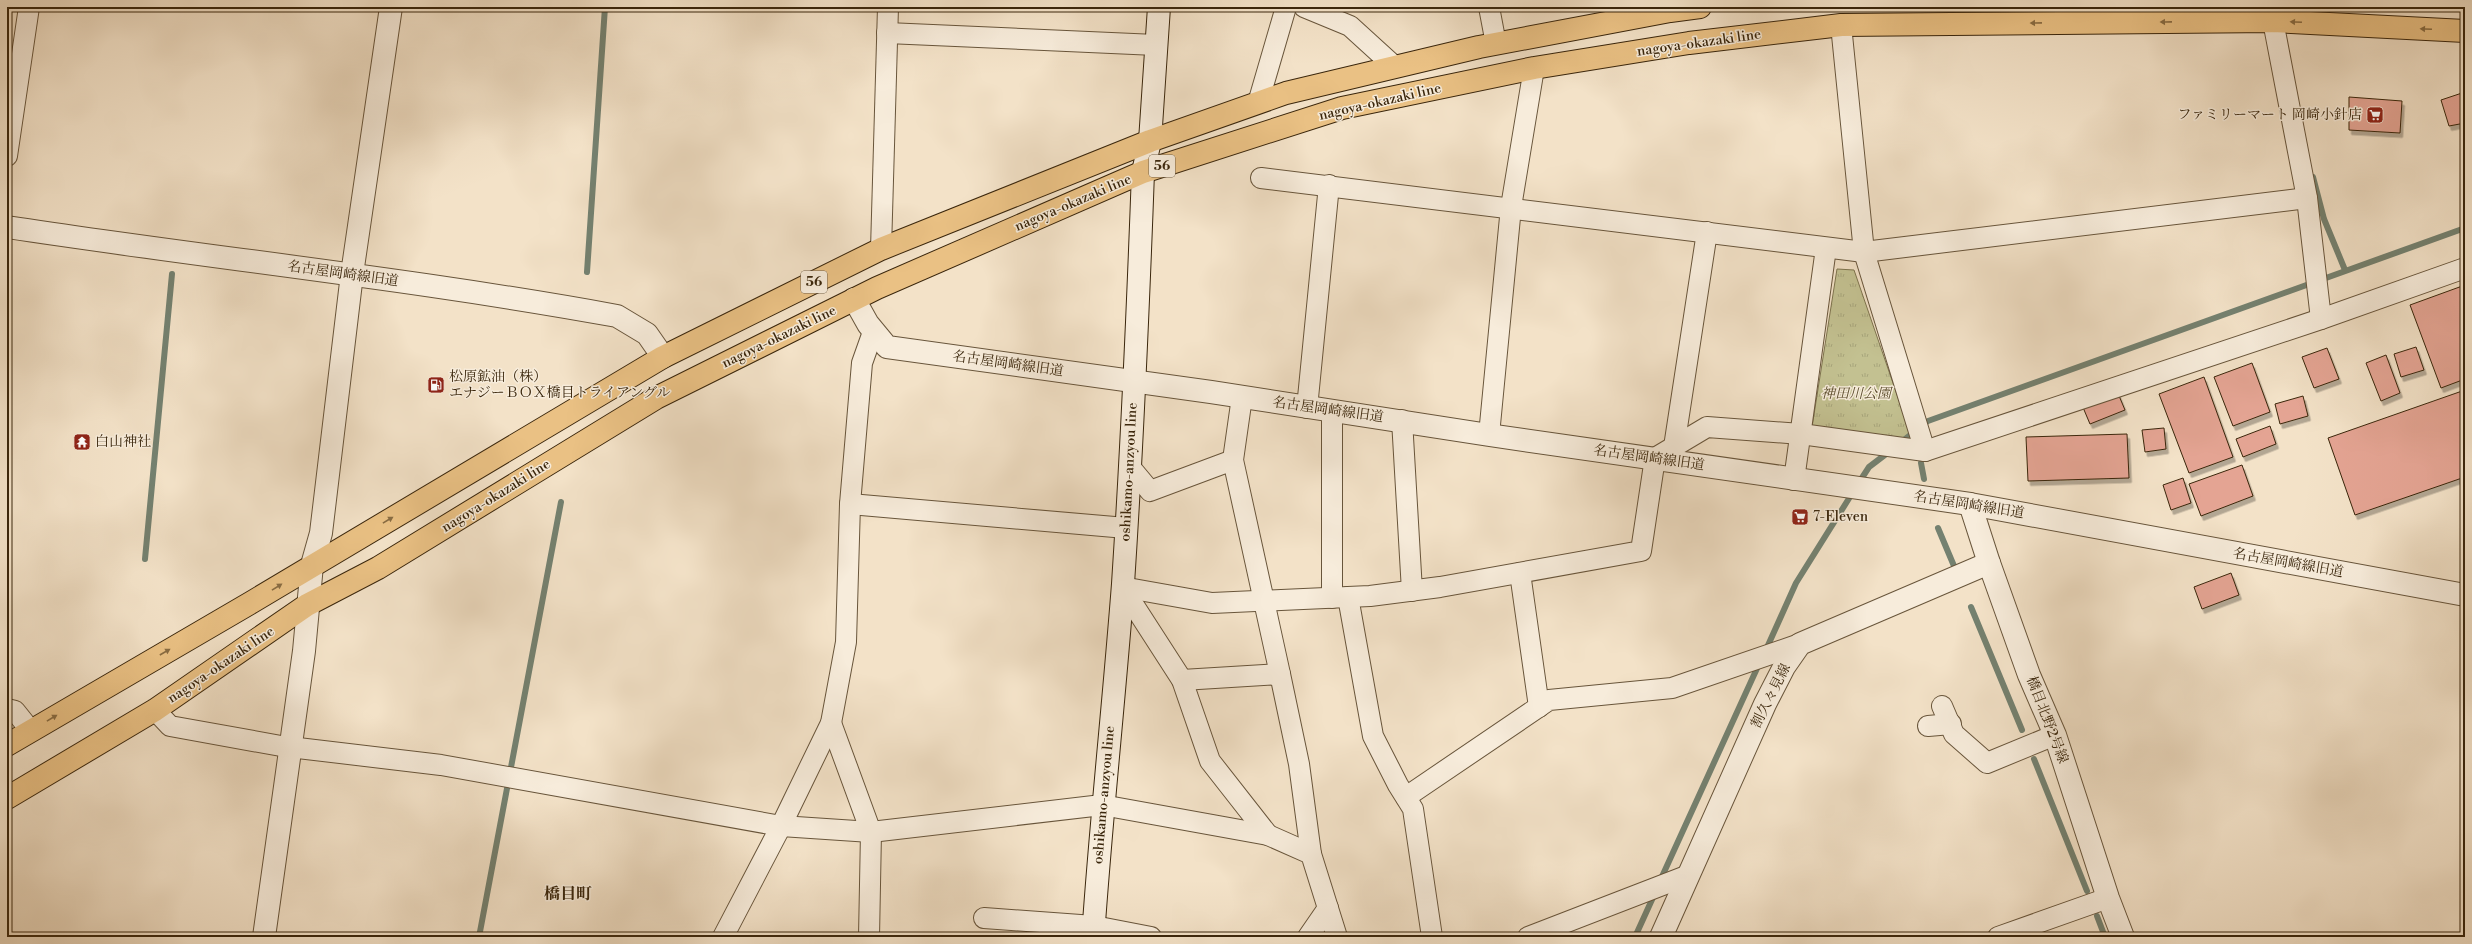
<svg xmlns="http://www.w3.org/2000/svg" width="2472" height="944" viewBox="0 0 2472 944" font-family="'Libre Bodoni','Noto Serif JP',serif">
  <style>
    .park { fill: url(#park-tufts); stroke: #7e744e }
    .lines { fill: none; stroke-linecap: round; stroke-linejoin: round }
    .stream { stroke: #748170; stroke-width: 6 }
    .building { fill: #e4a493; stroke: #3a260c; filter: url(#shadow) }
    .minor-casing { stroke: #68553b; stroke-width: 22 }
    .tertiary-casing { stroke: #68553b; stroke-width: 24 }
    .secondary-casing { stroke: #3a260c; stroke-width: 24 }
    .primary-casing { stroke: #3a260c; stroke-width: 24 }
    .minor { stroke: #f7ecdb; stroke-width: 20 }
    .tertiary { stroke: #f7ecdb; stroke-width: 22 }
    .secondary { stroke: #f7ecdb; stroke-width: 22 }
    .primary { stroke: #eac184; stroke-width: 22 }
    .oneway { fill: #896c42 }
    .labels { text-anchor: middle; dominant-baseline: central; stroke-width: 3; stroke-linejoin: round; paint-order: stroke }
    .shield { fill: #f7ecdb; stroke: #73614a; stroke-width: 1 }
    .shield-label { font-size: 13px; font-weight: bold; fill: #3a260c }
    .street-label { font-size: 14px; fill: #3a260c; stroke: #f7ecdb }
    .poi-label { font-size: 14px; fill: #3a260c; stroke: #f7ecdb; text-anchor: start }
    .park-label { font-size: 14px; font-style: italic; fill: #5c4d2d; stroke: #f7ecdb }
    .quarter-label { font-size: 16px; font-weight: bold; fill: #3a260c; stroke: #f7ecdb }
  </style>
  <defs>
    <pattern id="park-tufts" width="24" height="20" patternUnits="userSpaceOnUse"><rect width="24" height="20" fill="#c3c191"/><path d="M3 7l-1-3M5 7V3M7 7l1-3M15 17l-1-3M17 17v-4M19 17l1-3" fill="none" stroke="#a8a67c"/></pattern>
    <filter id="shadow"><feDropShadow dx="2.5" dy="4.5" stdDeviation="0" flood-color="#0004"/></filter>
  </defs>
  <rect width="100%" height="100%" fill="#f3e2c8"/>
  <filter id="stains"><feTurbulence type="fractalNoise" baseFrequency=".005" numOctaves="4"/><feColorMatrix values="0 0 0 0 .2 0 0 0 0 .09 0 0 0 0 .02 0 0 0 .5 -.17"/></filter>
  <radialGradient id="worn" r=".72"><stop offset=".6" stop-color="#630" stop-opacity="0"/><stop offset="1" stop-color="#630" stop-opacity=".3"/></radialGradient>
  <polygon class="park" points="1837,269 1854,270 1913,441 1812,427"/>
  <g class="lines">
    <g class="stream">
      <polyline points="2313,177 2324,219 2345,270"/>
      <polyline points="587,272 605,7"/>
      <polyline points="1900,443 1928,421 2465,228"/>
      <polyline points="1921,463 1924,479"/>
      <polyline points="1858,484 1869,467 1890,451"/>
      <polyline points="1938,528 1954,566"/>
      <polyline points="145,559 172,274"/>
      <polyline points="1971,607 2022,730"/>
      <polyline points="1765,652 1796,583 1853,492"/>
      <polyline points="2034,759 2087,891"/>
      <polyline points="1660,881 1759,664"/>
      <polyline points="2097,916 2105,937"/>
      <polyline points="479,937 561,502"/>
      <polyline points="1635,937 1655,893"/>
    </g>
  </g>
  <g class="building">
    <polygon points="2465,92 2465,123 2449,126 2441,100"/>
    <polygon points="2349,97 2402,101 2400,133 2349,130"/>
    <polygon points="2465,285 2465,379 2441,388 2410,305"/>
    <polygon points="2416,347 2424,370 2401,377 2394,354"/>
    <polygon points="2327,348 2339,379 2314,388 2302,357"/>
    <polygon points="2386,355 2400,393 2381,401 2366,363"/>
    <polygon points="2252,363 2270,412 2233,426 2214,377"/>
    <polygon points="2204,377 2233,457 2189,473 2159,394"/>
    <polygon points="2465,390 2465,477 2355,515 2328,438"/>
    <polygon points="2117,391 2125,410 2090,424 2082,405"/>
    <polygon points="2303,396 2308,416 2280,424 2275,404"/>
    <polygon points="2270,426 2276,444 2243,457 2236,439"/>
    <polygon points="2164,428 2166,449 2145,452 2142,430"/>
    <polygon points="2127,434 2129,478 2028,481 2026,437"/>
    <polygon points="2242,465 2253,496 2201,516 2189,484"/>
    <polygon points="2183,478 2191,503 2171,510 2163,485"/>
    <polygon points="2231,573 2239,595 2202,609 2194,587"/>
  </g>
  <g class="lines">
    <g class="minor-casing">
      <g id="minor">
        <polyline points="1304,7 1350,26 1395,67"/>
        <polyline points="1489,7 1496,44"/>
        <polyline points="2273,21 2307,198 2321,319"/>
        <polyline points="1841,25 1864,252 1925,451"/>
        <polyline points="887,33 1156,45"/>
        <polyline points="1258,103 1286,7"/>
        <polyline points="7,156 29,7"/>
        <polyline points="1261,178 1864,252 2307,198"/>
        <polyline points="881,249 888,7"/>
        <polyline points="1242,397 1233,460 1280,674"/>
        <polyline points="1307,408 1329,185"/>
        <polyline points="1332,412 1332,598"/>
        <polyline points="1402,420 1412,591"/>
        <polyline points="1489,435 1511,207 1534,68"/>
        <polyline points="1674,447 1707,232"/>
        <polyline points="1130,467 1150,491 1233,460"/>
        <polyline points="1794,480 1826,248"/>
        <polyline points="850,504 1126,528"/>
        <polyline points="1520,573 1539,707"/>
        <polyline points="1122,587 1212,603 1370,596 1440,587 1641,551 1655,458 1707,427 1801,434 1925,451 2321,319 2465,268"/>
        <polyline points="1122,587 1182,680 1210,761 1268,835"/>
        <polyline points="1348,597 1373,736 1398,785 1413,809 1432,937"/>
        <polyline points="1182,680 1280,674 1299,764 1311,854"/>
        <polyline points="1942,706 1954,734 1987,763 2055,735"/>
        <polyline points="7,709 15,711 31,731"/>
        <polyline points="155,710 170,726 281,746 441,765 781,826 871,832 1102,805 1268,835 1311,854 1337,937"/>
        <polyline points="831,723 871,832 869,937"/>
        <polyline points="1928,726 1951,724"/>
        <polyline points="1406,797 1549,700 1672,688 1800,644"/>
        <polyline points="984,918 1094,926 1151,937"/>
        <polyline points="723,937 781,826 831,723 846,642 850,504 862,363 873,332"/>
        <polyline points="1308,937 1328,908"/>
        <polyline points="1528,937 1686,876"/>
        <polyline points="1998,937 2108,898"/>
      </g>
    </g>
    <g class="tertiary-casing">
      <g id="tertiary">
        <path d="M7 227C210 258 415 279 617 316L647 334 663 357"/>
        <polyline points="854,299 868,324 887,347 1211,392 1489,435 1970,504 2465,595"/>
        <polyline points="1970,504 1989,563 2029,675 2055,735 2108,898 2123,937"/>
        <polyline points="264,937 304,651 312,565 321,533 352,274 391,7"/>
        <polyline points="1661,937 1765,704 1784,667 1800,644 1989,563"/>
      </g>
    </g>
    <g class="secondary-casing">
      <path id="secondary" d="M1093 937C1101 819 1114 702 1123 584 1132 447 1138 310 1143 172L1150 141 1159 7"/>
    </g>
    <g class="primary-casing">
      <g id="primary">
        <polyline points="7,745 252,602 663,357 881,249 1150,141 1286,93 1479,47 1670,11 1700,7"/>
        <polyline points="7,798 155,710 307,605 378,568 656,398 877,288 1143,172 1342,108 1534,68 1689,43 1841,25 2273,21 2465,31"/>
      </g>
    </g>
    <use href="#minor" class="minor"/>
    <use href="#tertiary" class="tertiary"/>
    <use href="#secondary" class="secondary"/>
    <use href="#primary" class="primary"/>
  </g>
  <defs><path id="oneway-solid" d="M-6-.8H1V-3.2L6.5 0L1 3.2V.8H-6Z"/></defs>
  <g class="oneway">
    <use href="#oneway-solid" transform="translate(2166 22) rotate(179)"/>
    <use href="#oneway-solid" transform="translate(2296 22) rotate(-177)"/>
    <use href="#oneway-solid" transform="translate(2036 23) rotate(179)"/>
    <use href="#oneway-solid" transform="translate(2426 29) rotate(-177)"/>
    <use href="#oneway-solid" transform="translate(388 520) rotate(-31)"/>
    <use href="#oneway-solid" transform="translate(277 587) rotate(-32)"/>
    <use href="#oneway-solid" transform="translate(165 652) rotate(-30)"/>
    <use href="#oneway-solid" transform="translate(52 718) rotate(-31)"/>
  </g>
  <defs>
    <g id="supermarket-square" transform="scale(0.9)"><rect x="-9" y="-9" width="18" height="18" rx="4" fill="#8f2418" stroke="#f7ecdb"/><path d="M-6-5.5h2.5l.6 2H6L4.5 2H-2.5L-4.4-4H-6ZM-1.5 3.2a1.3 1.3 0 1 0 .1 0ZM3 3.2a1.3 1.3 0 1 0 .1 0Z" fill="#fff"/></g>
    <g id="fuel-square" transform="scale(0.9)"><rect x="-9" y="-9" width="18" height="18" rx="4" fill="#8f2418" stroke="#f7ecdb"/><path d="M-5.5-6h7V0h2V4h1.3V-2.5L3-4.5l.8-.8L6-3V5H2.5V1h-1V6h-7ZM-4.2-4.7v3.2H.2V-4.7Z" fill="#fff"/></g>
    <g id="temple-square" transform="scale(0.9)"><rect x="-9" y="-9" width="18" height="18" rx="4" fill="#8f2418" stroke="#f7ecdb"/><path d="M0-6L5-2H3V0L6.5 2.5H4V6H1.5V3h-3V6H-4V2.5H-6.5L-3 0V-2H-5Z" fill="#fff"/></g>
  </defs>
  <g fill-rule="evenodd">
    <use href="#supermarket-square" x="2375" y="115"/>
    <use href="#fuel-square" x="436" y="385"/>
    <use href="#temple-square" x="82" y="442"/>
    <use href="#supermarket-square" x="1800" y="517"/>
  </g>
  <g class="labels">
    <g class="shield">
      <rect x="1149" y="155" width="26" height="22" rx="3"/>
      <rect x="801" y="271" width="26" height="22" rx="3"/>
    </g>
    <g class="shield-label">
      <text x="1162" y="166">56</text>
      <text x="814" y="282">56</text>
    </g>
    <g class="street-label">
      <text transform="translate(1699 43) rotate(-8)">nagoya-okazaki line</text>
      <text transform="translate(1380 102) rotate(-13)">nagoya-okazaki line</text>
      <text transform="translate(1073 203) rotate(-23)">nagoya-okazaki line</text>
      <text transform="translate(343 274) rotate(8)">名古屋岡崎線旧道</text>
      <text transform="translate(779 337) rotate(-26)">nagoya-okazaki line</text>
      <text transform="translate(1008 364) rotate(8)">名古屋岡崎線旧道</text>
      <text transform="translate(1328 410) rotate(8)">名古屋岡崎線旧道</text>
      <text transform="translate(1649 458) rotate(8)">名古屋岡崎線旧道</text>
      <text transform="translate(1129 472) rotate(-87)">oshikamo-anzyou line</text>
      <text transform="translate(496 496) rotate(-32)">nagoya-okazaki line</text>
      <text transform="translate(1969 505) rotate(9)">名古屋岡崎線旧道</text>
      <text transform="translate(2288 563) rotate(10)">名古屋岡崎線旧道</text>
      <text transform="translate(221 665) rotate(-34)">nagoya-okazaki line</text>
      <text transform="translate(1771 696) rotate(-63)">割久々見線</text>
      <text transform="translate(2047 720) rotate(69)">橋目北野2号線</text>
      <text transform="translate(1104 795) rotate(-85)">oshikamo-anzyou line</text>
    </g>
    <g class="poi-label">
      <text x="2362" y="115" text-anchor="end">ファミリーマート 岡崎小針店</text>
      <text x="449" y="377">松原鉱油（株）<tspan x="449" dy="16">エナジーＢＯＸ橋目トライアングル</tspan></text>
      <text x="95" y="442">白山神社</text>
      <text x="1813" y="517">7-Eleven</text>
    </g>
    <g class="park-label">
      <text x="1856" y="394">神田川公園</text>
    </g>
    <g class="quarter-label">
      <text x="568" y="894">橋目町</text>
    </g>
  </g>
  <rect width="2472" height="944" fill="none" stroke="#f3e2c8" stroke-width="24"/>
  <rect x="8" y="8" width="2456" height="928" fill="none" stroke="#3a260c" stroke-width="2"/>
  <rect x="12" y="12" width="2448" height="920" fill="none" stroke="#3a260c"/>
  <rect width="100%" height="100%" filter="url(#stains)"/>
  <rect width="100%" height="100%" fill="url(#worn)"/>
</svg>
